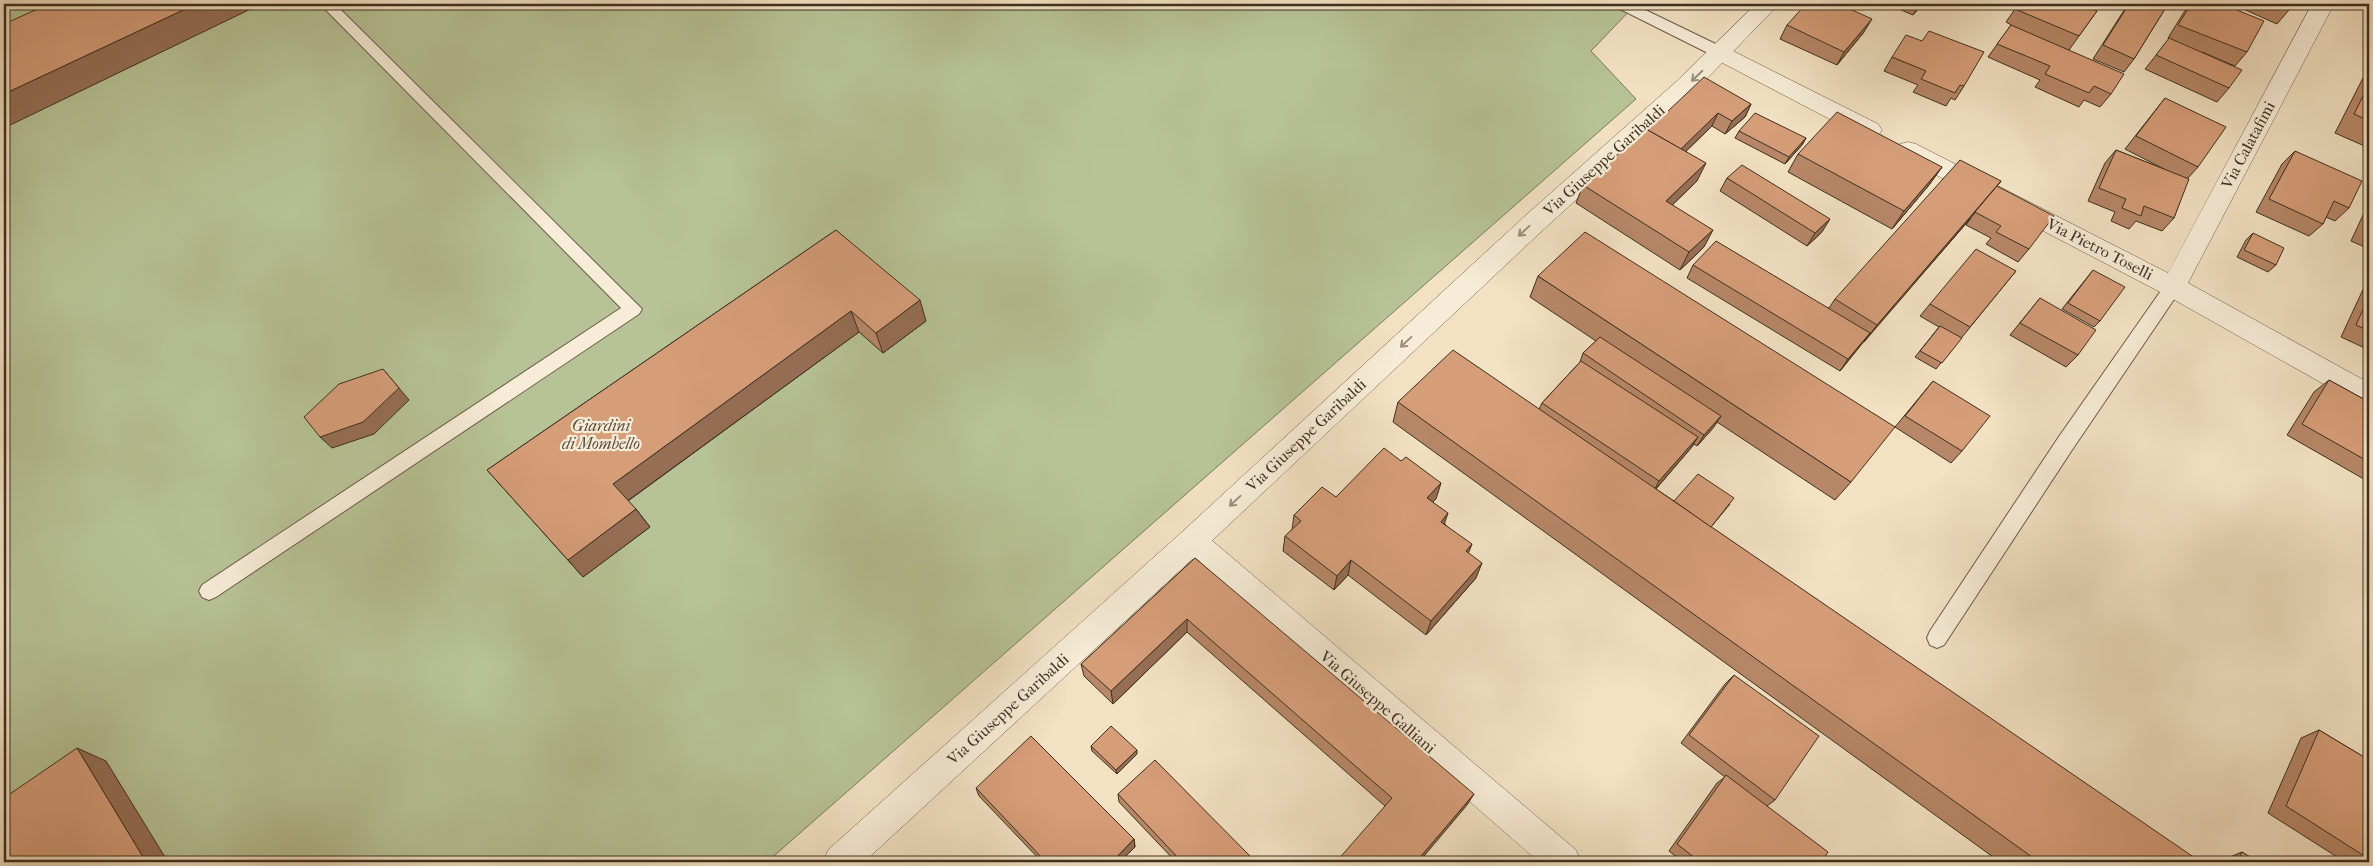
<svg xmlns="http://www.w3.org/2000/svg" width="2373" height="866" viewBox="0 0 2373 866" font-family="'IM FELL French Canon',serif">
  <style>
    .green { fill: #b7c396; stroke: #7a7a5c }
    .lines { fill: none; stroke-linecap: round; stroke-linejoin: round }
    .service-casing { stroke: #6b5c49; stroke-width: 2 }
    .minor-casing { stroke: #6b5c49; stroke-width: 1 }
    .tertiary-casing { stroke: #6b5c49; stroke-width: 1 }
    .service { fill: #f7ecd7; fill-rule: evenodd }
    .minor { fill: #f7ecd7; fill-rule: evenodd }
    .tertiary { fill: #f7ecd7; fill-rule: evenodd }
    .wall { fill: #b78767; stroke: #3e3021 }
    .shaded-wall { fill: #956e54; stroke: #3e3021 }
    .building { fill: #d59d78; stroke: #3e3021 }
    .oneway { stroke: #9a8e7c }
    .labels { text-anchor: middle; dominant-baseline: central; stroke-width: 4.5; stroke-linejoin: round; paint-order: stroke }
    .street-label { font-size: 16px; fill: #3e3021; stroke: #f7ecd7 }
    .park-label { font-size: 16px; font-style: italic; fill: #564d38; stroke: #f7ecd7 }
  </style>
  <rect width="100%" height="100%" fill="#f2e1c2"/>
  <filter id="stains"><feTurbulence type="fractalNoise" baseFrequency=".004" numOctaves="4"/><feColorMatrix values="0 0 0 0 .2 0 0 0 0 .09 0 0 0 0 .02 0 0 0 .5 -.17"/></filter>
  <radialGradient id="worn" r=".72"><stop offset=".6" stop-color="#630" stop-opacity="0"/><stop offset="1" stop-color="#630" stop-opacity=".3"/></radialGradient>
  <polygon class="green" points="4,4 1636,4 1591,51 1636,99 767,862 4,862"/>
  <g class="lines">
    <g class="service-casing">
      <g id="service">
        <polygon points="320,4 335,4 642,309 639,314 216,597 209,600 202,597 199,591 202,585 621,308"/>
        <polygon points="1614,4 1633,4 1726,49 1729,53 1726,57 1716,57 1616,7"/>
        <polygon points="2173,280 2179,282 2182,287 2179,292 2072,450 1944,645 1937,648 1930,645 1927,638 1930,631 2058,438 2167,282"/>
      </g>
    </g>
    <g class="minor-casing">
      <g id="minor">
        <polygon points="2312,4 2334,4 2188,283 2369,383 2369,407 2359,404 2164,294 1900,156 1896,150 1900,144 1908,142 1916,144 2168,273"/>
        <polygon points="1721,45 1878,124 1882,130 1878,136 1870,138 1862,136 1713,58 1710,53 1713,48"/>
        <polygon points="1192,528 1202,532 1576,850 1581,862 1539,862 1182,550 1178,541 1182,532"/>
      </g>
    </g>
    <g class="tertiary-casing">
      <polygon id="tertiary" points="1756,4 1779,4 1693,93 1543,230 1202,550 864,862 823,862 828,850 1182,532 1525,216 1677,81"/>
    </g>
    <use href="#service" class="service"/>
    <use href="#minor" class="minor"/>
    <use href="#tertiary" class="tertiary"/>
  </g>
  <g class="wall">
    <polygon points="1887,4 1922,4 1913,15"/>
    <polygon points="2128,4 2168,4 2134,59 2124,72 2093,59"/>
    <polygon points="2189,4 2222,4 2247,52 2235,66 2202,52 2229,88 2217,102 2145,69 2169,39 2168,38"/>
    <polygon points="2232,4 2294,4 2277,24"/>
    <polygon points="2015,9 2097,11 2069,50 2111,94 2100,107 2084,100 2079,107 2035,87 2040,80 1988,57 2011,25 2006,22"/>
    <polygon points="1787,25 1864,32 1837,65 1780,39"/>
    <polygon points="1892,57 1964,86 1955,100 1951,98 1946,106 1913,92 1918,85 1884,71"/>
    <polygon points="2369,71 2369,148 2335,133 2364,76"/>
    <polygon points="2165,98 2198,167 2188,178 2174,218 2162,231 2136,221 2129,229 2111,221 2115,212 2088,201 2105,163 2116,150 2164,169 2125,149"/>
    <polygon points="1751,104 1745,117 1725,134 1712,126 1686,151 1697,181 1672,205 1704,247 1680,270 1576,203 1583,185 1648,130"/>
    <polygon points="1739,131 1806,138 1802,145 1785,164 1735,138"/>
    <polygon points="2295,151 2349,208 2335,221 2326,217 2323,224 2309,236 2256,212 2282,164"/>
    <polygon points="1798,154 1942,167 1929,185 1892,229 1788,172"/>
    <polygon points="1727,178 1822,232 1807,246 1720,191"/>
    <polygon points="2001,181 1997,186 2029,249 2018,262 1986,244 1991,238 1966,225 1971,218 1864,341 1840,371 1687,278 1693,265 1829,308 1835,299"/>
    <polygon points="2369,202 2369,249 2351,241"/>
    <polygon points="836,230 926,321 883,353 859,332 628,501 636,509 650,527 583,577 487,470"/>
    <polygon points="2253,233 2276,265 2268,272 2237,257 2246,240"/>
    <polygon points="2093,270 2100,321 2094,327 2062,309"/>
    <polygon points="2016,271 1936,369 1915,357 1939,327 1920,316 1930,304"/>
    <polygon points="1538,276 1851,482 1835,500 1717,422 1713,428 1697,446 1694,444 1691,448 1656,489 1674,501 1730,504 1711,527 2192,862 2000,862 1393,422 1398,402 1539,409 1542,403 1580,362 1583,353 1596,341 1530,297"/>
    <polygon points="2369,280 2369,350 2341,337 2366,283"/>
    <polygon points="2040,298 2078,355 2066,367 2010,335"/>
    <polygon points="2329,380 2369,402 2369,482 2287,435 2314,392"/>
    <polygon points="1933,381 1962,451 1951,463 1895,427"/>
    <polygon points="1336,497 1436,499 1433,502 1445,524 1468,553 1476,578 1426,635 1348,575 1334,590 1283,551 1285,536 1292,530 1294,515"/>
    <polygon points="1195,558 1467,805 1385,806 1187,632 1113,704 1084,676 1081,664"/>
    <polygon points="1734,675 1775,800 1767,806 1821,862 1683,862 1669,851 1717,783 1725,777 1681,743 1725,684"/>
    <polygon points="2319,730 2369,760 2369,862 2345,862 2268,813 2301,738"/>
    <polygon points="1091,746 1137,754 1117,774 1092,751"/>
    <polygon points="976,788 1134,839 1135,847 1120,862 1042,862 979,796"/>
    <polygon points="1118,794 1250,856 1249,862 1176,862 1119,802"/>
    <polygon points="2242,852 2258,862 2223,862 2225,859"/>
  </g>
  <g class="shaded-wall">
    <polygon points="196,4 261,4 4,128 4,94"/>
    <polygon points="1920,4 1922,4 1913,15"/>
    <polygon points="1872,19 1864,32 1837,65 1844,52"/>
    <polygon points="1751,104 1745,117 1725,134 1732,121"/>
    <polygon points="1718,113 1712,126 1675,162 1680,149"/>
    <polygon points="1806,138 1802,145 1785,164 1789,157"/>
    <polygon points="1706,163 1697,181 1658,219 1666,201"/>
    <polygon points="1942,167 1929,185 1892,229 1904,211"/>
    <polygon points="2001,181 1987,199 1864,342 1877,325"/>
    <polygon points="1830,219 1822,232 1807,246 1815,233"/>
    <polygon points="1713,230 1704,247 1680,270 1689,252"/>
    <polygon points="920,300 926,321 883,353 876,333"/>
    <polygon points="851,311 859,332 626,502 613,484"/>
    <polygon points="1870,333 1861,345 1840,371 1848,359"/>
    <polygon points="383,369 409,400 374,434 332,448 320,437"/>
    <polygon points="1721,416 1713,428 1697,446 1704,435"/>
    <polygon points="1698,437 1691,448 1653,492 1659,481"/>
    <polygon points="1441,483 1436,499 1422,513 1427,498"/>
    <polygon points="636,509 650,527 583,577 568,560"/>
    <polygon points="1448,513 1443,528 1441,522"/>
    <polygon points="1472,544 1466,559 1466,551"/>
    <polygon points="1351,560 1348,575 1334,590 1337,576"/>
    <polygon points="1482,563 1476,578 1426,635 1431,621"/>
    <polygon points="1187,619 1187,632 1113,704 1111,691"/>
    <polygon points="77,748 106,761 168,862 146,862"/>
    <polygon points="1137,750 1137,754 1117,774 1116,770"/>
    <polygon points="1474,794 1467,805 1419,862 1416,862"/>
    <polygon points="1134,839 1135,847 1120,862 1112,862"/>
    <polygon points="1250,856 1249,862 1244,862"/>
  </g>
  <g class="building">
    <polygon points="49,4 196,4 4,94 4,24"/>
    <polygon points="1806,4 1839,4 1872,19 1844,52 1787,25"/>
    <polygon points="2019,4 2080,4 2097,11 2079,36 2015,9"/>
    <polygon points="2129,4 2168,4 2134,59 2103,45"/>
    <polygon points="2191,4 2222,4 2264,21 2247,52 2178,25"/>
    <polygon points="2275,4 2294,4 2289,10"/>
    <polygon points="2011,25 2124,74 2111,94 2094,86 2089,93 2045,74 2050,66 1997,44"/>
    <polygon points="1929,31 1984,52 1964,86 1960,85 1955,93 1921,79 1926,71 1892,57 1906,35 1922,41"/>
    <polygon points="2169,38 2242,70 2229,88 2156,55"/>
    <polygon points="1704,77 1751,104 1732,121 1718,113 1681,149 1648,130"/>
    <polygon points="2369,84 2369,121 2354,114"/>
    <polygon points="2165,98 2226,127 2198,167 2136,136"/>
    <polygon points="1837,112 1942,167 1904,211 1798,154"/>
    <polygon points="1755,113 1806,138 1789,157 1739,131"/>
    <polygon points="1646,129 1706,163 1666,201 1713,230 1689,252 1583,185"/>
    <polygon points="2116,150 2189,179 2174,218 2144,206 2141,216 2122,208 2126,199 2099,188"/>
    <polygon points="2295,151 2362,181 2349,208 2334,201 2323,224 2269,199"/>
    <polygon points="1960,160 2001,181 1877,325 1835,299"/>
    <polygon points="1742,165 1830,219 1815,233 1727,178"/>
    <polygon points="1997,186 2054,216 2029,249 1996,232 2001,226 1975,212"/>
    <polygon points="2369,219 2369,230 2365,228"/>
    <polygon points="836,230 920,300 876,333 851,311 613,484 636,509 568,560 487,470"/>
    <polygon points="1585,232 1895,427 1851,482 1538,276"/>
    <polygon points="2253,233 2284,248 2276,265 2244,250"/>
    <polygon points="1716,241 1870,333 1848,359 1693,265"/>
    <polygon points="1976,249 2016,271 1970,327 1930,304"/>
    <polygon points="2093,270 2125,287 2100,321 2068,303"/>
    <polygon points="2369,296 2369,331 2356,325"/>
    <polygon points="2040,298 2096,330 2078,355 2020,323"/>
    <polygon points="1940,326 1962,338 1942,363 1920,351"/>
    <polygon points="1600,337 1721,416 1704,435 1583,353"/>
    <polygon points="1453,350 2195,858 2192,862 2039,862 1398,402"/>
    <polygon points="1581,361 1698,437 1659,481 1542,403"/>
    <polygon points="383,369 399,388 363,422 320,437 304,417 339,384"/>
    <polygon points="2329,380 2369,402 2369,462 2302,424"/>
    <polygon points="1933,381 1990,416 1962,451 1905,416"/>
    <polygon points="1384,448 1401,461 1406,457 1441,483 1427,498 1448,513 1441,522 1472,544 1466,551 1482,563 1431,621 1351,560 1337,576 1285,536 1301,521 1294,515 1322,487 1336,497"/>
    <polygon points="1698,474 1734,498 1711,527 1674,501"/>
    <polygon points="1195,558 1474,794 1416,862 1336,862 1392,798 1187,619 1111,691 1081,664"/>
    <polygon points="1734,675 1819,736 1775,800 1689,735"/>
    <polygon points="1111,726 1137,750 1116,770 1091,746"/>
    <polygon points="2319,730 2369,760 2369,859 2286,806"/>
    <polygon points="1031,736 1134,839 1112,862 1046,862 976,788"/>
    <polygon points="77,748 146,862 4,862 4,798"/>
    <polygon points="1155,760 1250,856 1244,862 1182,862 1118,794"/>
    <polygon points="1726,775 1828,852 1821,862 1700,862 1677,844"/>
    <polygon points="2242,852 2258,862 2237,862"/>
  </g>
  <defs><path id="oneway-shaft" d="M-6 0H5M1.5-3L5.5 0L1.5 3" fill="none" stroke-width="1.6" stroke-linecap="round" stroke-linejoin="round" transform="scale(1.25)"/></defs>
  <g class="oneway">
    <use href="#oneway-shaft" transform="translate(1697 76) rotate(136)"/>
    <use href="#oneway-shaft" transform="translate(1524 231) rotate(137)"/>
    <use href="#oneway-shaft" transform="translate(1406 342) rotate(137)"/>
    <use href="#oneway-shaft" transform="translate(1235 501) rotate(137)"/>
  </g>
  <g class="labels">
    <g class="street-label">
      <text transform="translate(2248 145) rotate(-62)">Via Calatafimi</text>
      <text transform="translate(1604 160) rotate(-42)">Via Giuseppe Garibaldi</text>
      <text transform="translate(2100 249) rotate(27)">Via Pietro Toselli</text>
      <text transform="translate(1306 435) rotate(-43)">Via Giuseppe Garibaldi</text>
      <text transform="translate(1378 702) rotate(41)">Via Giuseppe Galliani</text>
      <text transform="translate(1008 709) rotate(-42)">Via Giuseppe Garibaldi</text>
    </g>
    <g class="park-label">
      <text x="601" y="425">Giardini<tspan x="601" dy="18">di Mombello</tspan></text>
    </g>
  </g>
  <rect width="2373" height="866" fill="none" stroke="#f2e1c2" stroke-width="20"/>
  <rect x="5" y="5" width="2363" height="856" fill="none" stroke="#3e3021" stroke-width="2.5"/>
  <rect x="10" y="10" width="2353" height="846" fill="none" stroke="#3e3021"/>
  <rect width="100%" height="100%" filter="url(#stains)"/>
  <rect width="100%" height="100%" fill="url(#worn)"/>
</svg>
